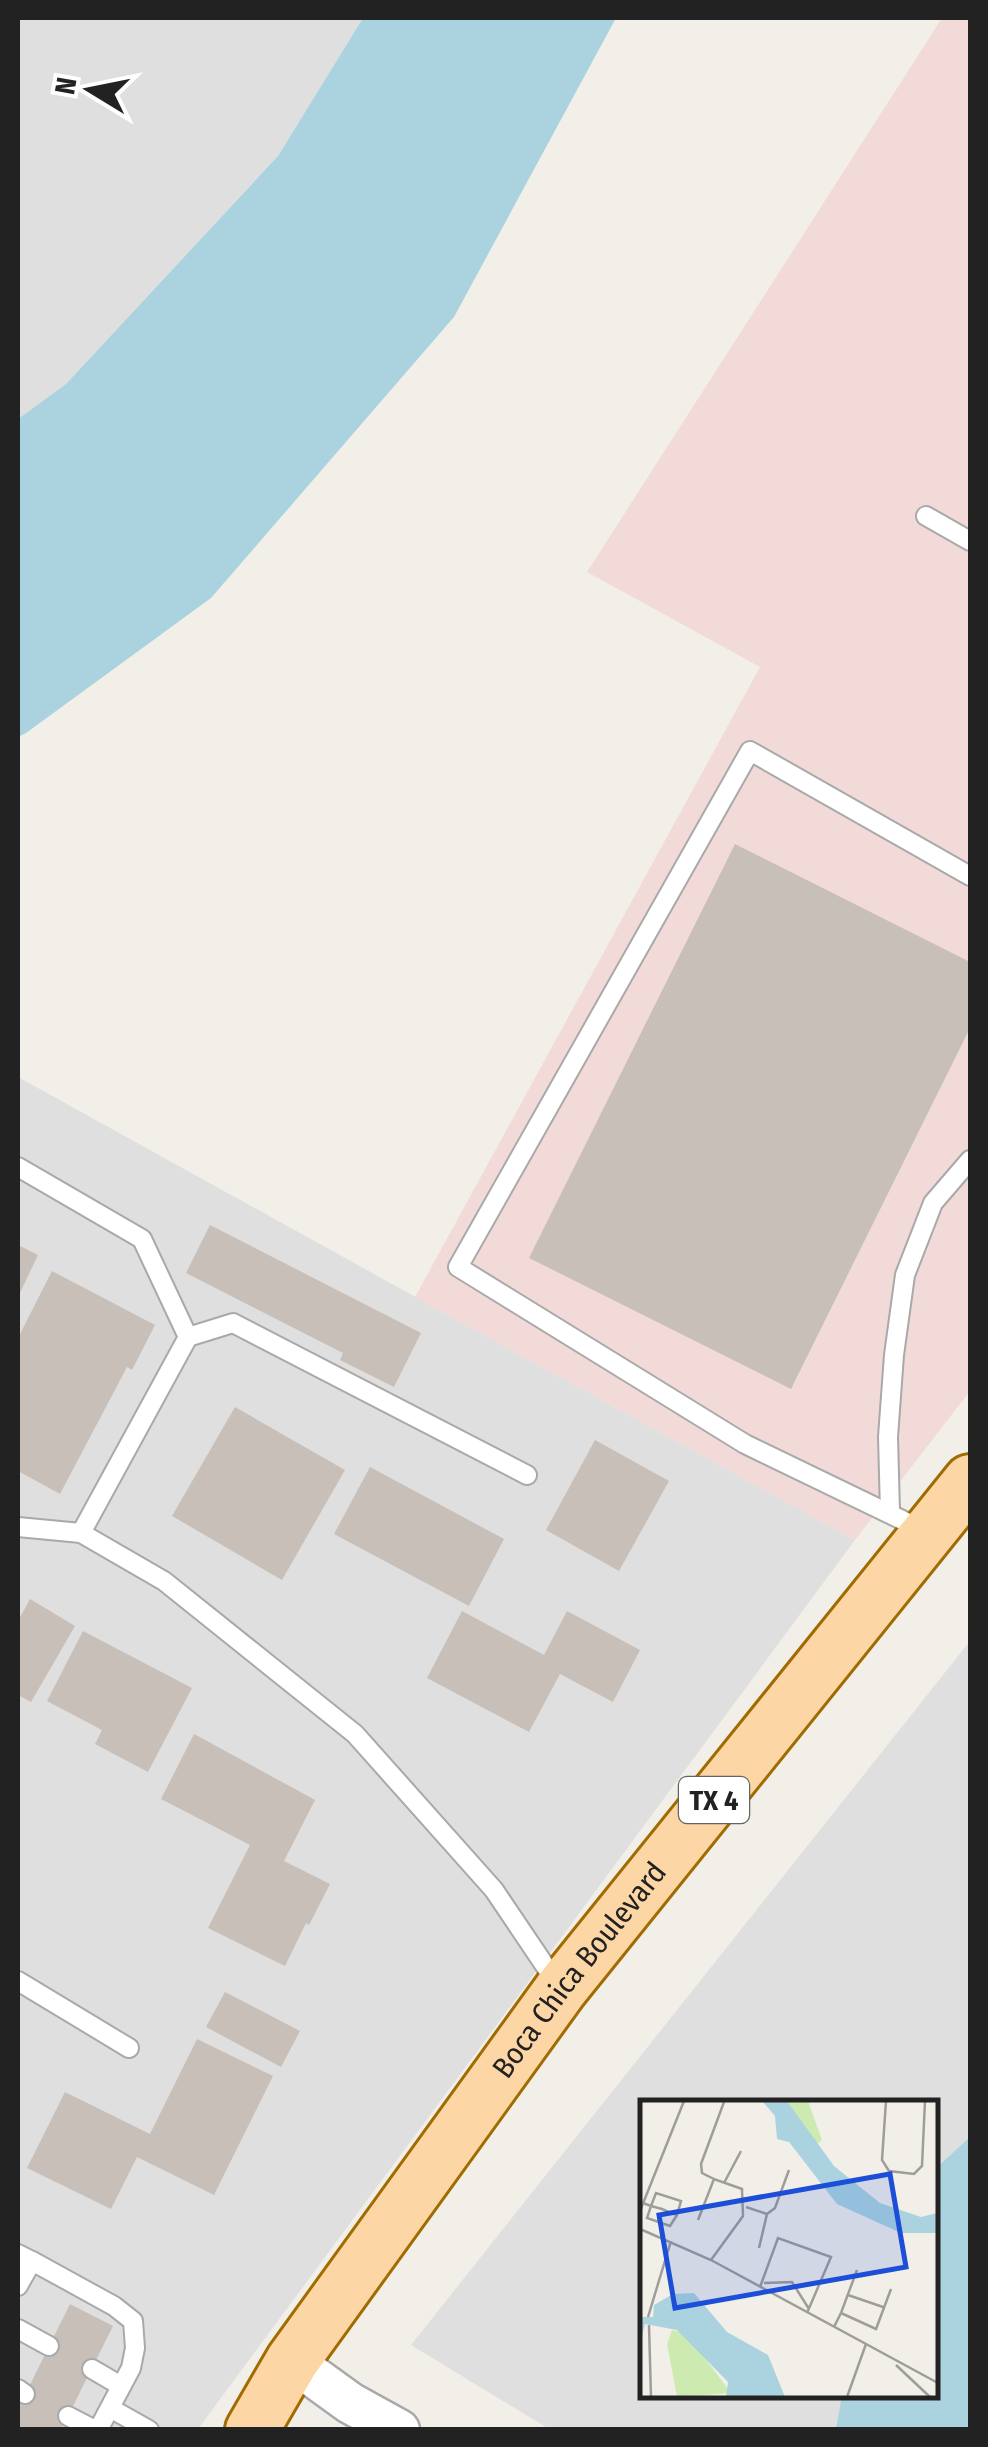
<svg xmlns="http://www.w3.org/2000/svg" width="988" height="2447" viewBox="0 0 988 2447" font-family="'Fira Sans Condensed',sans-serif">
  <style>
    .residential { fill: #e0dfdf }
    .commercial { fill: #f2dad9 }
    .water { fill: #aad3df }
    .building { fill: #c7bfb8 }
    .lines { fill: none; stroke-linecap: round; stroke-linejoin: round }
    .service-casing { stroke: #a9a9a9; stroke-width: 22 }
    .tertiary-casing { stroke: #a9a9a9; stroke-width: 45 }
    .primary-casing { stroke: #a06b00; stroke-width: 58 }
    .service { stroke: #fff; stroke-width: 18 }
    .tertiary { stroke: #fff; stroke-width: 40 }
    .primary { stroke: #fcd6a4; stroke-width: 52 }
    .labels { text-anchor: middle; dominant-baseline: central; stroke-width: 9; stroke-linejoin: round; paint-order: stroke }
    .shield { fill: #fff; stroke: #646464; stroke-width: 2.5 }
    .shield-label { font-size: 28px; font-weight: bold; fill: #222 }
    .street-label { font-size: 30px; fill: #222; stroke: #fff }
    .inset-road { fill: none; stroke: #9f9d99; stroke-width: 2.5 }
    .view { fill: #1d4ed8; fill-opacity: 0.15; stroke: #1d4ed8; stroke-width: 5 }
    .inset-edge { fill: none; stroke: #222; stroke-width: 5 }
  </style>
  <rect width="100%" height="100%" fill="#f2efe9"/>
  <g class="residential">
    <polygon points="18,18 363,18 278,156 66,384 18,419"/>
    <polygon points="18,1077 855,1540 198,2429 18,2429"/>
    <polygon points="970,1641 970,2137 936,2168 936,2102 643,2102 643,2394 842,2395 836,2429 549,2429 411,2345"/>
  </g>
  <polygon class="commercial" points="942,18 970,18 970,1391 855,1540 415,1297 760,667 587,572"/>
  <g class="water">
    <polygon points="363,18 616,18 454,317 211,598 26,733 18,737 18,419 66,384 278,156"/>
    <polygon points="970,2137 970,2429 836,2429 842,2395 936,2394 936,2168"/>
  </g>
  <g class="building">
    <polygon points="735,844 970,962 970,1028 791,1389 529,1258"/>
    <polygon points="210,1225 421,1333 394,1387 340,1360 343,1353 186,1273"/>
    <polygon points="18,1245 38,1255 18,1297"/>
    <polygon points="52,1271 155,1325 132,1370 127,1367 60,1494 18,1471 18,1338"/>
    <polygon points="235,1407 345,1470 282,1580 172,1516"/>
    <polygon points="595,1440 669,1481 619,1571 546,1530"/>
    <polygon points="370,1467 504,1539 469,1606 334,1534"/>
    <polygon points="30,1599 75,1626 31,1702 18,1695 18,1621"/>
    <polygon points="462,1611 544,1655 567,1611 640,1650 613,1702 560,1674 529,1732 427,1678"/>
    <polygon points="83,1631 192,1688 148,1772 95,1744 102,1730 47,1701"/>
    <polygon points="194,1734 315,1800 284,1861 330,1884 309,1925 306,1923 285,1966 208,1928 250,1845 161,1799"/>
    <polygon points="225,1992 300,2031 281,2067 206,2027"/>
    <polygon points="197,2039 273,2076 214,2195 137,2157 111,2209 27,2168 65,2092 150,2134"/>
    <polygon points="70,2304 113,2326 61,2430 18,2430 18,2409"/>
  </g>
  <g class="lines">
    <g class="service-casing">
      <g id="service">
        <polyline points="926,516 970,541"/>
        <polyline points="18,1167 142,1239 188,1337 81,1533"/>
        <polyline points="188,1337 233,1323 527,1475"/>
        <polyline points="890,1512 888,1437 894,1355 905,1275 933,1203 970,1160"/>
        <polyline points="18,1527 81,1533 164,1581 355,1734 494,1890 558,1985"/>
        <polyline points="925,1531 745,1444 458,1267 750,751 970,876"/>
        <polyline points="18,1981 129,2048"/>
        <polyline points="18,2254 32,2261 18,2286"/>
        <polyline points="32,2261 114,2306 133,2321 135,2348 131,2368 98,2430"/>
        <polyline points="18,2329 49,2346"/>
        <polyline points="92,2369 121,2386"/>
        <polyline points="18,2389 25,2394"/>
        <polyline points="110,2408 149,2430"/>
        <polyline points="68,2416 95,2430"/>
      </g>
    </g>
    <g class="tertiary-casing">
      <polyline id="tertiary" points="292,2361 350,2403 399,2430"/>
    </g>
    <g class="primary-casing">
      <g id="primary">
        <path id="s1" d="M252 2430 292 2361 561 1989 970 1481"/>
      </g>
    </g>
    <use href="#service" class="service"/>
    <use href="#tertiary" class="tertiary"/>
    <use href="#primary" class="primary"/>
  </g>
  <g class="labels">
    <rect class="shield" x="679" y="1777" width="70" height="46" rx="8"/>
    <g class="shield-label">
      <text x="714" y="1800">TX 4</text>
    </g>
    <g class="street-label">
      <text stroke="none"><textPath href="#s1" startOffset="565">Boca Chica Boulevard</textPath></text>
    </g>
  </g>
  <g transform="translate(640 2100)">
    <rect width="298" height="298" fill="#f2efe9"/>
    <path d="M147 1H168L182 40 176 45ZM32 230 46 233 91 293 37 297 27 244Z" fill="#cdebb0"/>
    <path d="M122 1H147L194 66 240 103 281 117 297 113V133H261L197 104 149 42 137 39 135 16ZM54 193 87 232 128 255 145 297H86L88 282 37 230 5 224 0 244V217H13L14 205 33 194Z" fill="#aad3df"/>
    <path class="inset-road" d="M246 1 242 60 249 71 274 74 282 66 285 1M74 79 62 73 61 64 84 2M84 83 101 51M3 103 11 106 22 109 31 113 37 115 41 101 16 93 11 106 7 118 30 126 37 115M106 107 127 114 135 108 149 70M0 111 44 1M58 120 74 79 102 89 103 116 71 160M0 129 71 160 298 283M119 148 127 114M124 183 152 182 169 209M120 187 138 138 191 157 167 213M208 195 243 207M201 213 217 170M8 217 31 141M9 225 11 297M194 227 201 213 236 229 251 189M256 265 290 297M207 297 226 244"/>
    <path class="view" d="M250 74 266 167 35 208 19 115Z"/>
    <rect width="298" height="298" class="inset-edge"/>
  </g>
  <rect width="988" height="2447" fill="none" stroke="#222222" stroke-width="40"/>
  <g transform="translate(90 90) rotate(280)" stroke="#ffffff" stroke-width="8" paint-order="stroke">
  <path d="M0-8L18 38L0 25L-18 38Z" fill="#222222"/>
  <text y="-15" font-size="28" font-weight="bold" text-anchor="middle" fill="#222222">N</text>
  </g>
</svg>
